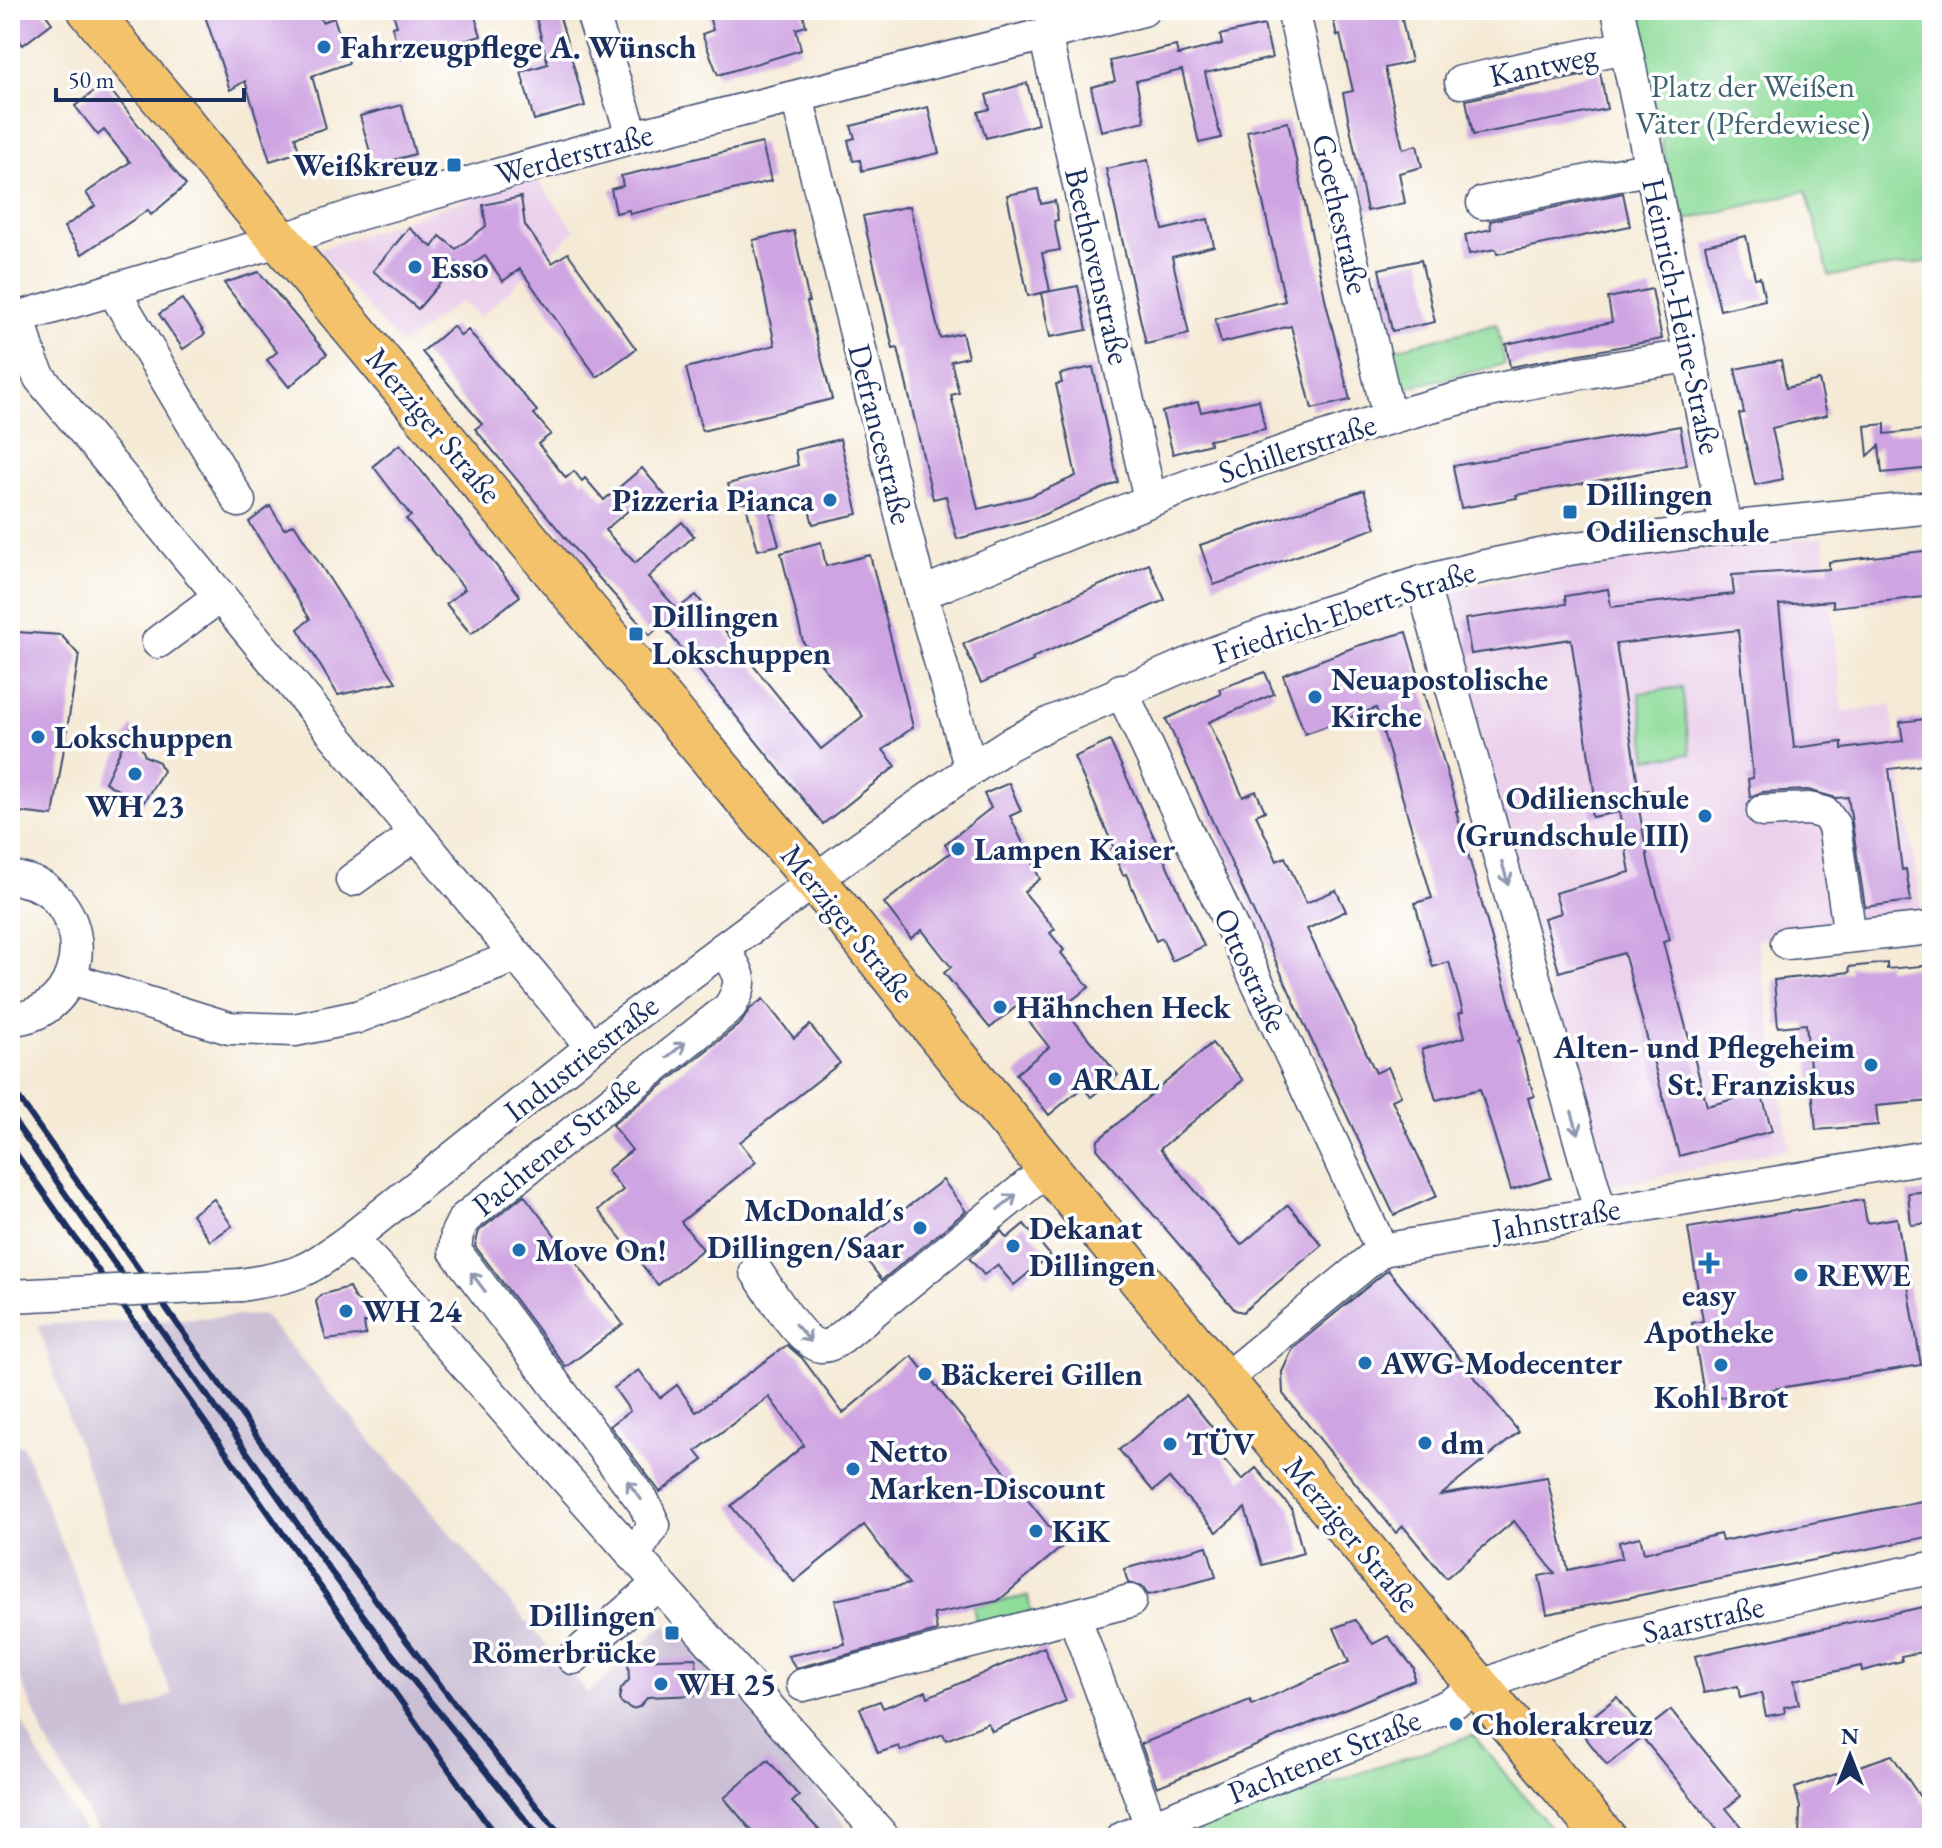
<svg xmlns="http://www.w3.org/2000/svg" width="1942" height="1848" viewBox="0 0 1942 1848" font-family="'EB Garamond',serif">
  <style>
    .built { fill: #ebd1eb }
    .industrial { fill: #cbbfd5 }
    .green { fill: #8edc9a; stroke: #54867c; stroke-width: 2 }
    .building { fill: #cfa4e2 }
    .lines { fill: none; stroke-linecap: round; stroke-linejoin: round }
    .minor-casing { stroke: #3c4b70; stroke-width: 35 }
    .major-casing { stroke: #3c4b70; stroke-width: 45 }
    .minor { stroke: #fff; stroke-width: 32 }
    .major { stroke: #f3c26a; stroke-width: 42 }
    .rail { stroke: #1b2f5e; stroke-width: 6 }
    .minor-bridge-casing { stroke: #3c4b70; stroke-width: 35; stroke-linecap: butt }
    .minor-bridge { stroke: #fff; stroke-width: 32 }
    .oneway { stroke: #8d97ae }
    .poi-dot { fill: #1f6fb2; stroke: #fff; stroke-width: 3 }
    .labels { text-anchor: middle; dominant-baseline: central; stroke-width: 7; stroke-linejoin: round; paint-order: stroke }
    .poi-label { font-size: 32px; font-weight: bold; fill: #1b2f5e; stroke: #fff; text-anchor: start }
    .street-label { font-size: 32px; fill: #1b2f5e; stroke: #fff }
    .park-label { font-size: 32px; fill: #3e6370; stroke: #fff }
  </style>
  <rect width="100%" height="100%" fill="#fff"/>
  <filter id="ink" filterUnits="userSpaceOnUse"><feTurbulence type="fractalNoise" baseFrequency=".0125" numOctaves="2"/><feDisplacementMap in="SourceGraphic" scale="16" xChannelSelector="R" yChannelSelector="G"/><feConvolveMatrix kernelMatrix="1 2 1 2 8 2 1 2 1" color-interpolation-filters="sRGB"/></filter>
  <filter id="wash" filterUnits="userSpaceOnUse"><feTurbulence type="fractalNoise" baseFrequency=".006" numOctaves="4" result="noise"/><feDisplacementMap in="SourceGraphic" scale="32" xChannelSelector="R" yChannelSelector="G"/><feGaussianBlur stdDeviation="1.8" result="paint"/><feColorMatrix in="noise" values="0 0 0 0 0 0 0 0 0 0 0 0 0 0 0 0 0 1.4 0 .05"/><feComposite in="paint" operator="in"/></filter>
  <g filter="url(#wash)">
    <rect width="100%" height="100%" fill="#f5ead6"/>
    <g class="built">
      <polygon points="535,176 575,231 480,317 461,301 401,346 318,250"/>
      <polygon points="1823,537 1843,712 1891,705 1923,919 1757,939 1790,1149 1606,1187 1440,594 1555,568"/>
    </g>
    <g class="industrial">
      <polygon points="263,1315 588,1693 664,1625 710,1661 856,1838 102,1838 45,1738 10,1654 10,1449 22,1444 130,1713 172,1695 70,1423 38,1325"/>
      <polygon points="10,1696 36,1751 89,1838 10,1838"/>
    </g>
    <g class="green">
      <polygon points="1636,10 1932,10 1932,261 1829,276 1806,191 1677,222"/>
      <polygon points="1497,324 1505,364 1405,388 1393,380 1386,351"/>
      <polygon points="1682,687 1690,754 1648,759 1639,693"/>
      <polygon points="1028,1596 1032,1618 978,1630 973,1606"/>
      <polygon points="1473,1735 1559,1838 1183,1838 1231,1817"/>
    </g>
    <g id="blocks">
      <g class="building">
        <polygon points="10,10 42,10 52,23 23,45 10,28"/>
        <polygon points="203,10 318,10 322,22 334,18 349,63 312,76 326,128 295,137 299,152 270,161 245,81 230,90"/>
        <polygon points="405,10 473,10 481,36 401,59 392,27 397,26 393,13"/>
        <polygon points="534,10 558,10 585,106 534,120 521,72 548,64"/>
        <polygon points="707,10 802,10 806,26 796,29 801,50 718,75 702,34 713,30"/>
        <polygon points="1331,10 1400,10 1411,62 1385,68 1403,149 1417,145 1422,167 1399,173 1405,203 1367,211 1343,93 1353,91 1340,35 1337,36"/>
        <polygon points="1264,25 1272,58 1205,73 1221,138 1199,143 1182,70 1136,81 1145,121 1101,131 1091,87 1115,81 1110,61 1176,46 1178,55 1222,44 1220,35"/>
        <polygon points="1600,72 1607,109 1473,135 1466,100"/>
        <polygon points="105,83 186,185 151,215 148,210 82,254 64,227 95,206 86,193 130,162 104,130 98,135 75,106"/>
        <polygon points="1027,83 1038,124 986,138 978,112 990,109 986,95"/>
        <polygon points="402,105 415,154 394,160 395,164 375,170 360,116"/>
        <polygon points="928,107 939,153 862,171 860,160 853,161 848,140 855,138 851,126"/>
        <polygon points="1288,122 1326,303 1350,400 1312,409 1291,326 1221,343 1215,319 1285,301 1247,131"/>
        <polygon points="762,143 771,181 630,214 629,210 616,213 611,189 623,186 621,176"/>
        <polygon points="1148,160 1163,230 1208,219 1214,246 1172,257 1189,334 1146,344 1106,169"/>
        <polygon points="1038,189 1041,204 1055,201 1058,220 1054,221 1060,250 1042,253 1050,291 1028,296 1007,195"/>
        <polygon points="1623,193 1630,226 1497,254 1496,249 1469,254 1465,235 1491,229 1490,221"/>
        <polygon points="521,197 525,225 552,263 568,253 636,349 597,377 520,269 503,281 485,256 464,271 457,263 418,309 373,271 409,228 432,247 440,236 456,249 486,226 483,205"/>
        <polygon points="910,206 940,338 962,333 968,357 951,361 959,393 951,395 978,509 1031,496 1076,476 1056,384 1062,383 1060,374 1093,367 1118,482 1036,518 957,539 946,496 933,499 898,348 893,349 863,216"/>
        <polygon points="794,231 809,302 807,302 832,399 702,431 686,368 775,345 753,240"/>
        <polygon points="1746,236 1755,278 1760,277 1765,300 1720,310 1705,245"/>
        <polygon points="1421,260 1435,322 1392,331 1379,269"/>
        <polygon points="259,272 327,354 289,387 267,360 277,352 224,283"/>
        <polygon points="1078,286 1087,330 1050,337 1041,293"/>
        <polygon points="1652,289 1662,339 1510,367 1506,344 1612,322 1608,298"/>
        <polygon points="182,299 205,334 183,349 159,314"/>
        <polygon points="453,326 461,336 468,330 537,411 534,414 551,434 538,444 566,478 574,471 582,481 585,478 604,500 642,468 668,499 653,512 642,499 605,530 635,563 682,522 694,536 648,577 677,609 696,595 821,749 863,716 803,642 781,553 821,542 826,566 870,555 913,727 883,750 896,766 823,824 664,627 662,629 660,626 650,635 591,569 475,429 482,424 422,352"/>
        <polygon points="1781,360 1786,388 1819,380 1827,415 1772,428 1783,479 1755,485 1739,414 1744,413 1735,369"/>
        <polygon points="1259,400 1265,429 1209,440 1210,444 1173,454 1162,412 1198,402 1201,412"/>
        <polygon points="1885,424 1885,434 1932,429 1932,468 1882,473 1879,446 1868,456 1865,426"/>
        <polygon points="1680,426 1687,465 1516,495 1517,498 1461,508 1453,466"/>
        <polygon points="840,439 858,514 813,524 808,506 770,514 779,545 758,550 745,502 734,505 728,484 798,465 795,450"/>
        <polygon points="400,444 520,596 471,634 446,604 465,589 406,519 411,516 373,466"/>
        <polygon points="1364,490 1376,528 1214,585 1200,545"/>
        <polygon points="270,506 284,529 294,524 396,682 338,695 298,629 310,619 249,522"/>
        <polygon points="1932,550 1932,596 1833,607 1833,601 1779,605 1794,748 1842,742 1842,749 1903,741 1900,722 1925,719 1931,764 1889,769 1902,870 1906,869 1911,901 1865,907 1848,797 1836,798 1808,790 1762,792 1750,797 1748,779 1753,778 1738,630 1616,644 1639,791 1649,790 1652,807 1639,809 1649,866 1670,940 1663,942 1707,1106 1761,1092 1772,1131 1679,1156 1624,953 1559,972 1544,918 1561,913 1555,893 1630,872 1619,812 1592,817 1589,798 1595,797 1571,639 1471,654 1465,619 1566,604 1565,596 1608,589 1611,607 1734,594 1732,575 1829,569 1829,562"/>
        <polygon points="1149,564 1165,600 1032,658 1033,661 981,683 963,644"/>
        <polygon points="17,632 61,635 79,655 53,816 10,811 10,662 14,662"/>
        <polygon points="1406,632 1458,811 1456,811 1520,1040 1518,1041 1534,1096 1528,1098 1551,1178 1511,1190 1480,1089 1436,1100 1429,1077 1422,1049 1465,1037 1459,1013 1463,1012 1449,962 1433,967 1423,933 1415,903 1432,898 1376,708 1305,734 1283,675 1357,646"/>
        <polygon points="1265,672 1274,694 1209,722 1243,797 1256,791 1265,811 1256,815 1277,861 1285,857 1306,903 1336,890 1346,911 1307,929 1376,1073 1388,1067 1401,1096 1392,1100 1437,1196 1394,1215 1320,1059 1166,719 1221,694 1219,689"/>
        <polygon points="132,726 145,756 159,762 163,771 142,805 105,782"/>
        <polygon points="1110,741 1204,946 1172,961 1162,938 1156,941 1126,874 1123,875 1111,849 1114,848 1074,757"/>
        <polygon points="1009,783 1021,811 1010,816 1040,879 1024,892 1055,929 1050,933 1064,950 1061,953 1089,987 1063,1007 1118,1075 1091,1097 1083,1087 1049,1115 1016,1074 1049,1047 1017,1006 990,1028 944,973 951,967 922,930 911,938 884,903 951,852 945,844 991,808 984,794"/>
        <polygon points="1887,963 1887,969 1932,965 1932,1101 1876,1106 1878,1125 1816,1130 1806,1024 1778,1027 1774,980 1850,972 1849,967"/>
        <polygon points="763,999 794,1038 810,1025 840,1063 740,1142 756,1162 681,1222 703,1249 658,1285 598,1210 623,1190 607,1170 632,1150 612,1125 741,1023 750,1009"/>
        <polygon points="1212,1043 1243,1080 1160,1149 1241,1245 1288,1205 1322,1245 1243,1312 1235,1310 1097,1149 1098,1140"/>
        <polygon points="943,1180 966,1211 882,1280 856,1246"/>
        <polygon points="1932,1191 1932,1223 1911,1225 1908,1193"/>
        <polygon points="524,1195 623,1324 566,1367 475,1246 479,1231"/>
        <polygon points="214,1199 232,1226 210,1241 192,1214"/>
        <polygon points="1863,1200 1867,1223 1897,1218 1921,1365 1705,1400 1692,1323 1703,1321 1688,1228"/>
        <polygon points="1024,1224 1050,1255 1014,1285 997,1265 984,1275 969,1258 1001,1231 1007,1238"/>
        <polygon points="1388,1270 1519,1432 1441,1495 1547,1477 1568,1570 1622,1558 1619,1542 1640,1537 1644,1553 1720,1534 1722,1541 1932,1499 1932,1536 1547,1614 1539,1576 1555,1573 1514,1521 1446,1578 1403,1526 1396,1533 1283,1394 1282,1372 1293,1348"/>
        <polygon points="349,1287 353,1296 375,1319 364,1323 366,1335 326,1340 316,1302 320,1295"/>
        <polygon points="787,1345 802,1358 843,1413 912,1356 1064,1545 998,1601 934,1614 937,1631 796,1668 788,1656 845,1644 835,1600 909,1584 864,1525 794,1582 731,1506 804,1445 769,1397 696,1451 703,1460 660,1492 610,1426 630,1411 614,1388 639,1370 660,1398 677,1385 696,1412"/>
        <polygon points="1186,1395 1220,1437 1211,1445 1242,1480 1256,1468 1291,1508 1303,1553 1262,1565 1245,1508 1217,1532 1169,1478 1153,1491 1119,1450"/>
        <polygon points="1207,1546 1216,1577 1148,1595 1143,1587 1128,1583 1124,1569"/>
        <polygon points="1932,1605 1932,1650 1901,1656 1902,1661 1862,1671 1861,1666 1794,1680 1799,1704 1784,1707 1785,1713 1766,1716 1761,1693 1740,1698 1738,1686 1704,1693 1695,1656"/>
        <polygon points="1355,1620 1373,1644 1388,1636 1414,1668 1414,1680 1157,1787 1141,1744 1250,1700 1252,1705 1349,1662 1334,1628"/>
        <polygon points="1044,1647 1066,1701 992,1731 988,1723 946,1740 943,1734 901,1751 899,1746 878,1753 860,1708 880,1701 883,1708 926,1691 928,1697"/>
        <polygon points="696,1658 698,1695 648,1697 639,1707 632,1709 621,1703 619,1699 621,1689 629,1680 628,1660"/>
        <polygon points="1617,1697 1644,1731 1671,1710 1741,1796 1726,1808 1750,1838 1724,1838 1642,1737 1607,1765 1578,1728"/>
        <polygon points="1892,1755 1932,1815 1932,1838 1799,1838 1800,1807 1795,1788"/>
        <polygon points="768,1760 799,1796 792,1802 827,1838 758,1838 724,1798"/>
      </g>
    </g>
  </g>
  <g filter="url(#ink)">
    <use href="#blocks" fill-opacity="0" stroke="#3c4b70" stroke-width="2"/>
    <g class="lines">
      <g class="minor-casing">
        <g id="minor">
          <polyline points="591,10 633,137"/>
          <polyline points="1293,10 1389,418"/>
          <polyline points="1618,10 1726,528"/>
          <polyline points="1045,34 1150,499"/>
          <polyline points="1461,82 1625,47"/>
          <polyline points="797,97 921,594 971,769"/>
          <polyline points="1483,203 1651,168"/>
          <polyline points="113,290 239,501"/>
          <polyline points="19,318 32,362 40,378 592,1047"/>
          <polyline points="10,320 282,240 358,214 633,137 1143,10"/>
          <polyline points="1422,582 1600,1211"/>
          <path d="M921 594C1101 519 1279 444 1469 396 1542 378 1616 367 1690 356"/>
          <polyline points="158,642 220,596"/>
          <polyline points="1121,690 1382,1250"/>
          <polyline points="1763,811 1809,809 1825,813 1834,826 1850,936"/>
          <path d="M10 877C26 880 43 884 54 896 97 939 73 1017 10 1019"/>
          <polyline points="352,880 416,834"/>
          <polyline points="1787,943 1932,928"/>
          <polyline points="71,979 229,1028 295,1030 357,1017 517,956"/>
          <polyline points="351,1239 402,1293 884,1838"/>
          <path d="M756 1271C768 1288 801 1344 821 1346 829 1347 837 1341 843 1336L1049 1168"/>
          <path d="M241 1285C262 1281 284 1279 303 1270 320 1263 336 1249 351 1239L592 1047 846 857 971 769 1008 745 1052 722 1211 654 1312 617 1422 582 1481 567 1569 549 1726 528 1932 507"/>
          <polyline points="1224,1380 1382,1250 1932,1156"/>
          <path d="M633 1556 654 1525 644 1503 455 1251 457 1233 464 1219 729 1008C746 980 740 975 723 949"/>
          <polyline points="1074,1616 1151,1826"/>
          <polyline points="573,1658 658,1584"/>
          <polyline points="803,1685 1130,1601"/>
          <path d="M1123 1838 1447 1706C1535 1654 1636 1633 1735 1611 1801 1596 1866 1580 1932 1568"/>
        </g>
      </g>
      <g class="major-casing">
        <polyline id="major" points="89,10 622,653 841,912 954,1054 1200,1352 1605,1838"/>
      </g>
      <use href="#minor" class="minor"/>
      <use href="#major" class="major"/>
      <g class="rail">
        <path d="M10 1086C190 1340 363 1599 563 1838"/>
        <polyline points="10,1115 327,1566 388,1649 540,1838"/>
        <polyline points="10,1145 497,1838"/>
      </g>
      <g class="minor-bridge-casing">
        <polyline id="minor-bridge" points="10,1296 241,1285"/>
      </g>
      <use href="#minor-bridge" class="minor-bridge"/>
    </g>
    <defs><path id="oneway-shaft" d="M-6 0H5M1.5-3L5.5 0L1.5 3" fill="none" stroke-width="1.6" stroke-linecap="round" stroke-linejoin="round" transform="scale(2)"/></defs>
    <g class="oneway">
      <use href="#oneway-shaft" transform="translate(1505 873) rotate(74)"/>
      <use href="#oneway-shaft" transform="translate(676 1050) rotate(-39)"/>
      <use href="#oneway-shaft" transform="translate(1575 1123) rotate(74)"/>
      <use href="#oneway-shaft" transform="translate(1007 1202) rotate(-39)"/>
      <use href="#oneway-shaft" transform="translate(478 1282) rotate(-127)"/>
      <use href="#oneway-shaft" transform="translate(803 1333) rotate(48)"/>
      <use href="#oneway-shaft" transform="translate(634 1490) rotate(-127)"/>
    </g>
  </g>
  <g class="poi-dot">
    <circle cx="324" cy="47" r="8"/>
    <rect x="446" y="157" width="16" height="16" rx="4"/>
    <circle cx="415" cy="267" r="8"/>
    <circle cx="830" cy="500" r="8"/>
    <rect x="1562" y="504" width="16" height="16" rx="4"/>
    <rect x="628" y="626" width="16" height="16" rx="4"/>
    <circle cx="1315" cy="697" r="8"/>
    <circle cx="38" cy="737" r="8"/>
    <circle cx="135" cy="774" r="8"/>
    <circle cx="1705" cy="816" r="8"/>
    <circle cx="958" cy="849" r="8"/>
    <circle cx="1000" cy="1007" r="8"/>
    <circle cx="1871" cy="1065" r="8"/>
    <circle cx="1055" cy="1079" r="8"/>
    <circle cx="920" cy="1228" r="8"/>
    <circle cx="1013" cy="1246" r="8"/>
    <circle cx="519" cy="1250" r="8"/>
    <path d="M1705 1251h8v8h8v8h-8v8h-8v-8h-8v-8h8z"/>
    <circle cx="1801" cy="1275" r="8"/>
    <circle cx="346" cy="1311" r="8"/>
    <circle cx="1365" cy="1363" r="8"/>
    <circle cx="1721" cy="1365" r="8"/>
    <circle cx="925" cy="1374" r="8"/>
    <circle cx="1425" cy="1443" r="8"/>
    <circle cx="1170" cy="1444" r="8"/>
    <circle cx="853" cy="1469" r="8"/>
    <circle cx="1036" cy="1531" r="8"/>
    <rect x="664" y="1625" width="16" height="16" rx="4"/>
    <circle cx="661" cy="1684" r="8"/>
    <circle cx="1456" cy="1724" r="8"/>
  </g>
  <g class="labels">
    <g class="poi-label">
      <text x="340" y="47">Fahrzeugpflege A. Wünsch</text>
      <text x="438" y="165" text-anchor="end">Weißkreuz</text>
      <text x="431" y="267">Esso</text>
      <text x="1586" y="494">Dillingen<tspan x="1586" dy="37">Odilienschule</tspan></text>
      <text x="814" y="500" text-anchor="end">Pizzeria Pianca</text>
      <text x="652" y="616">Dillingen<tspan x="652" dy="37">Lokschuppen</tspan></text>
      <text x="1331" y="679">Neuapostolische<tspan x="1331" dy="37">Kirche</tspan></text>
      <text x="54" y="737">Lokschuppen</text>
      <text x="1689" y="798" text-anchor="end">Odilienschule<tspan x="1689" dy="37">(Grundschule III)</tspan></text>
      <text x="135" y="806" text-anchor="middle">WH 23</text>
      <text x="974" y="849">Lampen Kaiser</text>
      <text x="1016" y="1007">Hähnchen Heck</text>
      <text x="1855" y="1047" text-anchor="end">Alten- und Pflegeheim<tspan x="1855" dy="37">St. Franziskus</tspan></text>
      <text x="1071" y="1079">ARAL</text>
      <text x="904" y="1210" text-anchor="end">McDonald´s<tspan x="904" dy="37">Dillingen/Saar</tspan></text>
      <text x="1029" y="1228">Dekanat<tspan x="1029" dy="37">Dillingen</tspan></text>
      <text x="535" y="1250">Move On!</text>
      <text x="1817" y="1275">REWE</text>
      <text x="1709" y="1295" text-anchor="middle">easy<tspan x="1709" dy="37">Apotheke</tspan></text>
      <text x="362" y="1311">WH 24</text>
      <text x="1381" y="1363">AWG-Modecenter</text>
      <text x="941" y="1374">Bäckerei Gillen</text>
      <text x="1721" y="1397" text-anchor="middle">Kohl Brot</text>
      <text x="1441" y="1443">dm</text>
      <text x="1186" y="1444">TÜV</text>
      <text x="869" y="1451">Netto<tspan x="869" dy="37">Marken-Discount</tspan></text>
      <text x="1052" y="1531">KiK</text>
      <text x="656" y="1615" text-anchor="end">Dillingen<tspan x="656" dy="37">Römerbrücke</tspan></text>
      <text x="677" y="1684">WH 25</text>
      <text x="1472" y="1724">Cholerakreuz</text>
    </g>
    <g class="street-label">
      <text transform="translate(1543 65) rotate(-12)">Kantweg</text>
      <text transform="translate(574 154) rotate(-15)">Werderstraße</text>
      <text transform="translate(1341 214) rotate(77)">Goethestraße</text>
      <text transform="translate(1098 266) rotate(77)">Beethovenstraße</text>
      <text transform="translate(1682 316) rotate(78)">Heinrich-Heine-Straße</text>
      <text transform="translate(434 425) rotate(50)">Merziger Straße</text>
      <text transform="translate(881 434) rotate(76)">Defrancestraße</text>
      <text transform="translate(1297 448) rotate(-18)">Schillerstraße</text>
      <text transform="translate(1344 612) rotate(-18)">Friedrich-Ebert-Straße</text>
      <text transform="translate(848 923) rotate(51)">Merziger Straße</text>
      <text transform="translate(1251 970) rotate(65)">Ottostraße</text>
      <text transform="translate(581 1058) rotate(-38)">Industriestraße</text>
      <text transform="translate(556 1145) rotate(-39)">Pachtener Straße</text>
      <text transform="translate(1556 1219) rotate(-10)">Jahnstraße</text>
      <text transform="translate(1352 1534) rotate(50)">Merziger Straße</text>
      <text transform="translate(1703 1619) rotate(-13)">Saarstraße</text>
      <text transform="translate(1324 1756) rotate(-22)">Pachtener Straße</text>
    </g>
    <g class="park-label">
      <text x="1753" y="86">Platz der Weißen<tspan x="1753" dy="37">Väter (Pferdewiese)</tspan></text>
    </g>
  </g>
  <rect width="1942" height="1848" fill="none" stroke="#fff" stroke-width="40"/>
  <g transform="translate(1850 1756)" stroke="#ffffff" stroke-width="6" paint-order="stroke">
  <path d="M0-6L14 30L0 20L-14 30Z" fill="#1b2f5e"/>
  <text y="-12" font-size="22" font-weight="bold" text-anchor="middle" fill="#1b2f5e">N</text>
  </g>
  <path d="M56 88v12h188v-12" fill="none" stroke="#1b2f5e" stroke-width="4"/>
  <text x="68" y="88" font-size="24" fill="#1b2f5e" stroke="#ffffff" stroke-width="6" paint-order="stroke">50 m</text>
</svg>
